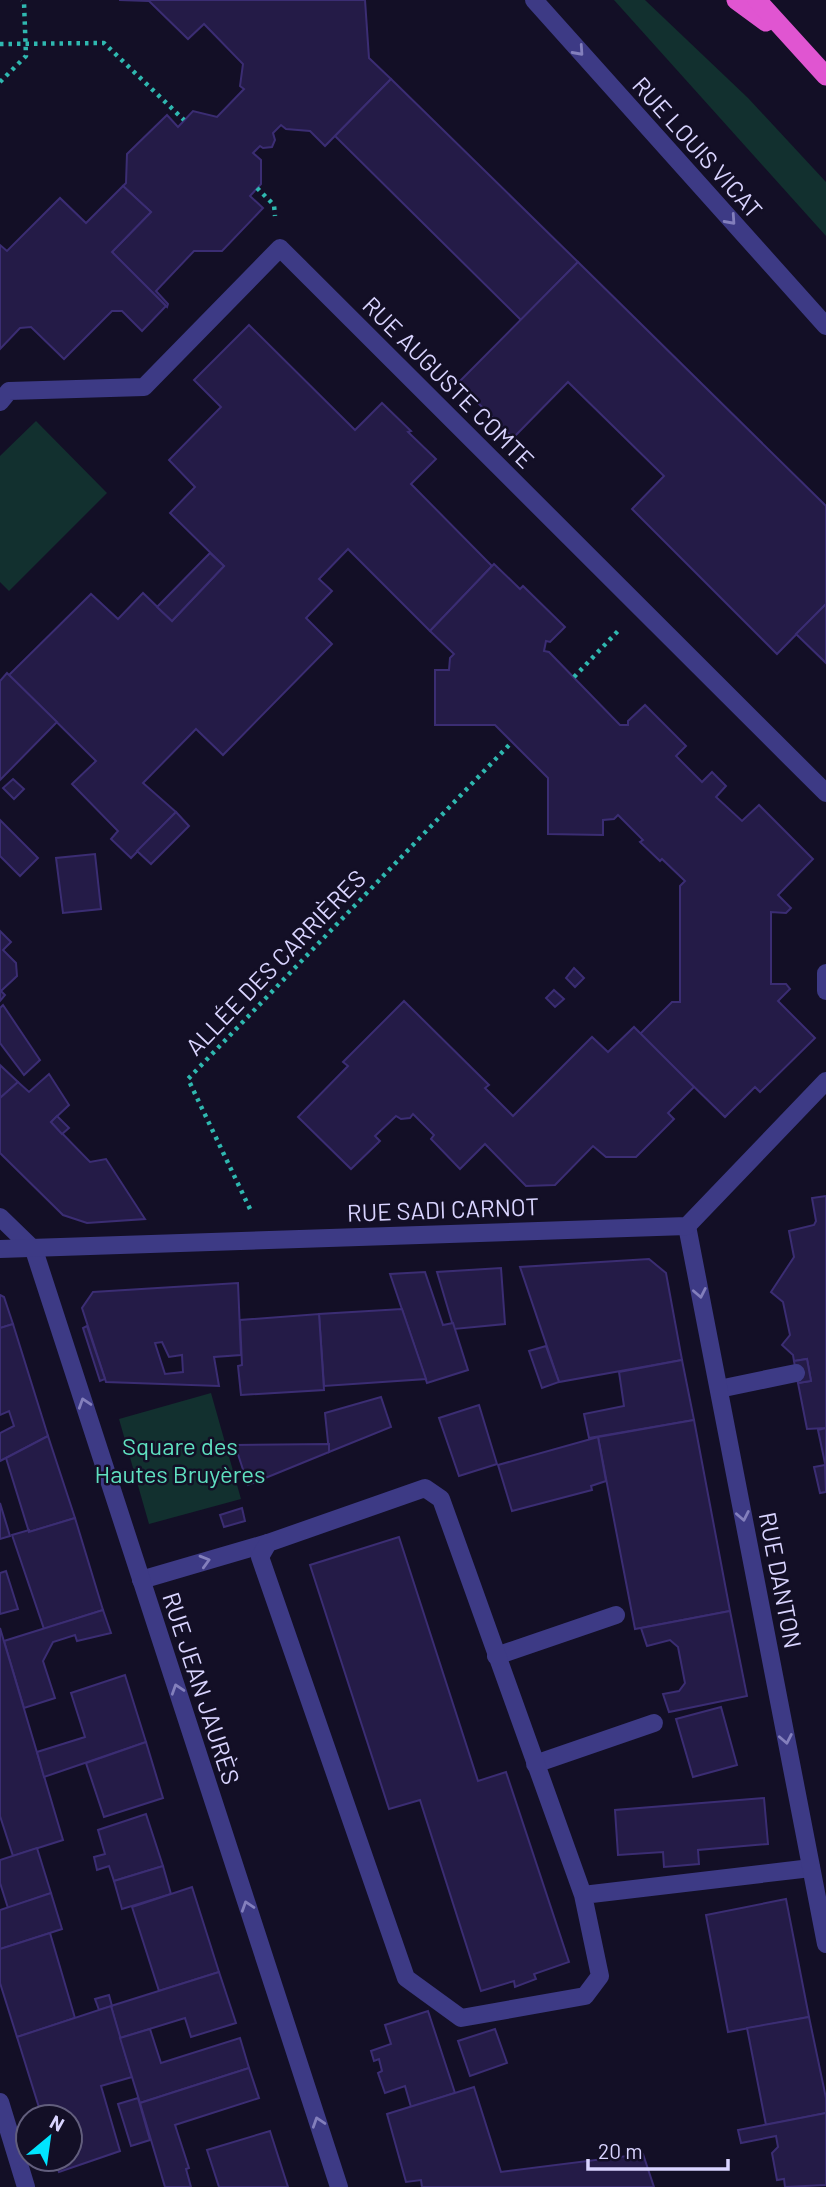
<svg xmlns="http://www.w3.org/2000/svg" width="826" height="2187" viewBox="0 0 826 2187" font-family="Barlow,sans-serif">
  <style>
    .green { fill: #12302f }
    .building { fill: #241b47; stroke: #3b2d73; stroke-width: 2; fill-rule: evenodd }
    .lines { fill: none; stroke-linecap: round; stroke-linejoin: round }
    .path { stroke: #2fb8b0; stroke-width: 4.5; stroke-dasharray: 3.5 5; stroke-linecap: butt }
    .service { stroke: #3d3a85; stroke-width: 18 }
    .pedestrian { stroke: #3d3a85; stroke-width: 18 }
    .minor { stroke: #3d3a85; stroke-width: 18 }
    .tertiary { stroke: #3d3a85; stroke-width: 18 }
    .trunk { stroke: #e055d1; stroke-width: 19 }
    .oneway { stroke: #837fbc }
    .labels { text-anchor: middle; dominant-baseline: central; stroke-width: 5; stroke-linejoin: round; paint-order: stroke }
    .street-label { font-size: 24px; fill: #d9d4ff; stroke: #130f26 }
    .park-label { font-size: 24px; fill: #5fe0c0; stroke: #130f26 }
  </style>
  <rect width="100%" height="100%" fill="#130f26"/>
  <g class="green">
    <polygon points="614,0 645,0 748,98 826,182 826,236"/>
    <polygon points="36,421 107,493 9,591 0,582 0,456"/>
    <polygon points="211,1393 241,1499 149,1524 119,1419"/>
  </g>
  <g class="building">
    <polygon points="119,0 365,0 369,58 391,79 325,146 310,131 286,129 281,125 273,133 275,140 272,147 263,148 260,146 253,153 261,160 261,184 250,196 263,208 222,251 194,251 156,291 168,304 167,307 112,252 151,212 123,186 126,183 127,154 167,115 178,127 193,111 217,117 244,89 240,86 243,64 204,24 188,39 149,1"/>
    <polygon points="391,79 578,262 521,320 335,136"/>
    <polygon points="123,186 151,212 112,252 166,306 142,331 122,311 112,311 64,359 31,327 20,328 0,349 0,245 7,251 60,198 86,223"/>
    <polygon points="578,262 826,506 826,604 777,654 632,509 664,476 568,382 513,438 458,383"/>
    <polygon points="249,325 355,430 382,403 411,431 408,432 436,459 411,484 492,566 430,631 348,549 319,579 332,591 306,618 332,644 223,755 196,729 143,783 176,812 131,858 111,839 118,831 72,784 96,761 9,675 91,594 118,619 143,593 172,621 224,566 170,513 195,487 169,460 221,407 194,380"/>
    <polygon points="210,553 224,566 172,621 157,607"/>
    <polygon points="494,564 520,589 523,586 565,627 550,642 546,641 544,651 549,652 620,725 628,725 628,721 645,705 686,746 676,756 702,782 712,772 726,786 716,797 742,821 759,805 813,859 778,895 791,908 786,913 771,912 771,984 786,984 790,989 778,1001 815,1038 760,1092 755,1087 725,1117 640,1034 672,1002 680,1002 680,886 685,881 662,859 660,861 640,842 643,840 618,815 614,819 603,820 603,835 548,834 548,778 495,725 435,725 435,670 449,670 450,658 454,654 430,631"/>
    <polygon points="826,604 826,663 796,634"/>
    <polygon points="7,673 57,722 0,780 0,681"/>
    <polygon points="13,779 24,789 14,799 3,788"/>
    <polygon points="176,812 189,826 151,864 137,851"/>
    <polygon points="0,820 38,858 20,876 0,856"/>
    <polygon points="95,854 101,909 63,913 56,858"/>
    <polygon points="0,931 11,942 3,950 16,963 17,976 1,991 5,995 0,1001"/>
    <polygon points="574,968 584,978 575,987 566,978"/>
    <polygon points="554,990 564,999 555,1007 546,998"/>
    <polygon points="404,1001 489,1085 485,1088 513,1116 592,1037 608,1052 634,1027 694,1087 668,1113 674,1119 636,1157 606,1157 593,1146 555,1185 526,1186 485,1144 460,1169 431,1139 434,1135 413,1114 410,1118 401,1119 396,1116 375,1136 380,1141 351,1169 298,1117 348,1066 343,1062"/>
    <polygon points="3,1005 40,1060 24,1075 0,1043 0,1008"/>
    <polygon points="0,1065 18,1082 0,1098"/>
    <polygon points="49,1074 69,1105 51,1122 90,1162 106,1159 145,1219 87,1223 63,1215 0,1153 0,1098 18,1082 29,1092"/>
    <polygon points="57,1116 69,1128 62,1134 51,1122"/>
    <polygon points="826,1196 826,1428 807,1429 798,1383 811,1381 807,1359 794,1361 793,1355 782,1345 790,1335 783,1302 771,1292 794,1257 789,1231 814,1225 816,1221 812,1198"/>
    <polygon points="649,1259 666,1273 682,1360 559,1382 520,1267"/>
    <polygon points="501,1268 505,1324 454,1329 437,1272"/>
    <polygon points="425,1272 443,1325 453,1323 468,1370 427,1383 390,1274"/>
    <path d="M238 1283 241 1355 214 1357 219 1386 106 1382 82 1308 93 1292ZM162 1342 169 1357 182 1355 183 1372 165 1374 155 1343Z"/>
    <polygon points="0,1295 4,1297 13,1324 0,1328"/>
    <polygon points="402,1309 426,1379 324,1386 319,1314"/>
    <polygon points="319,1314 324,1390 241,1395 238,1366 242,1365 240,1320"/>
    <polygon points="13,1324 48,1436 0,1461 0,1433 14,1426 9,1411 0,1415 0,1328"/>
    <polygon points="87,1326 105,1379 100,1381 83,1328"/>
    <polygon points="546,1346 559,1382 542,1388 529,1351"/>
    <polygon points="807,1359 811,1381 798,1383 794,1361"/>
    <polygon points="682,1360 694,1420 589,1438 584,1414 624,1406 619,1372"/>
    <polygon points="381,1397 391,1427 329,1452 325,1413"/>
    <polygon points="479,1405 497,1464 459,1476 439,1418"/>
    <polygon points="694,1420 730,1611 635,1629 598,1437"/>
    <polygon points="826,1428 826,1468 818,1430"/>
    <polygon points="48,1436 75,1518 29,1532 6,1458"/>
    <polygon points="598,1437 606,1481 591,1486 592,1490 512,1511 498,1465"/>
    <polygon points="329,1444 329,1452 248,1485 235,1445"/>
    <polygon points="825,1465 826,1492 820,1493 814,1467"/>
    <polygon points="0,1503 10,1536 0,1539"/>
    <polygon points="242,1508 245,1521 224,1527 220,1515"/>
    <polygon points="75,1518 103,1610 44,1629 12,1535 29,1530 29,1532"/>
    <polygon points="399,1537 478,1781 506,1772 569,1962 534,1974 536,1979 515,1987 514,1981 481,1991 420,1800 389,1809 310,1565"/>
    <polygon points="6,1571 18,1609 0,1614 0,1573"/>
    <polygon points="103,1610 111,1633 77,1641 75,1635 53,1642 43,1661 55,1698 24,1708 4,1641"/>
    <polygon points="730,1611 747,1696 669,1712 663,1694 679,1691 685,1683 678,1647 670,1640 647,1646 641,1628"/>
    <polygon points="0,1628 63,1840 13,1856 0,1816"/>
    <polygon points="125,1675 146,1742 44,1777 37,1752 85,1737 71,1693"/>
    <polygon points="721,1707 737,1765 693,1777 676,1719"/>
    <polygon points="146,1742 163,1798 104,1817 86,1763"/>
    <polygon points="764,1798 768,1844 698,1850 699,1864 664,1867 663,1852 618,1855 615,1810"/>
    <polygon points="146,1814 163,1866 114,1881 109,1866 97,1870 94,1857 105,1854 98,1830"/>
    <polygon points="37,1848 51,1893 8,1908 0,1883 0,1860"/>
    <polygon points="163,1866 171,1894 122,1909 114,1881"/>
    <polygon points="192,1887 219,1972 159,1991 132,1907"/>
    <polygon points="51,1893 62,1929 0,1949 0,1910"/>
    <polygon points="786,1899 809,2017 728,2032 706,1915"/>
    <polygon points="50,1933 75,2018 17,2037 0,1983 0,1949"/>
    <polygon points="219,1972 236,2023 191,2037 185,2018 120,2038 111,2006"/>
    <polygon points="109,1995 112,2006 99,2010 95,1999"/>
    <polygon points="111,2006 132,2077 101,2086 120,2151 59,2172 54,2159 70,2159 70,2117 42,2117 17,2037"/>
    <polygon points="428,2011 455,2093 411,2107 405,2086 385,2093 378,2073 382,2071 379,2059 374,2061 371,2051 391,2044 385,2025"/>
    <polygon points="809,2017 826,2098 826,2113 766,2125 747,2028"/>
    <polygon points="150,2029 161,2063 240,2038 249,2068 140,2103 120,2038"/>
    <polygon points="495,2029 507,2063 470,2076 458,2041"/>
    <polygon points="249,2068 259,2098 175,2125 189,2168 186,2169 191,2187 165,2187 140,2103"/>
    <polygon points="474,2087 501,2172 643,2154 654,2187 422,2187 421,2180 406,2182 387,2114"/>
    <polygon points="138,2098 150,2140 131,2146 118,2104"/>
    <polygon points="826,2113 826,2185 785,2187 784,2179 777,2180 772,2153 778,2147 776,2136 741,2143 738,2130"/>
    <polygon points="270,2131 288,2187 219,2187 207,2150"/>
  </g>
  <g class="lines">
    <g class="path">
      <polyline points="0,44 104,43 184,120"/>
      <polyline points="0,82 26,56 24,2 22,0"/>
      <polyline points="257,188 274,205 275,216"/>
      <polyline points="574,677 618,631"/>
      <polyline points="250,1209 188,1079 512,742"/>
    </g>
    <g class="service">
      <polyline points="719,1389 796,1373"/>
      <polyline points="141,1580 268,1543"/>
      <polyline points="496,1656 616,1615"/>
      <polyline points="535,1764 654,1723"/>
      <polyline points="583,1895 600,1976 585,1996 461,2018 406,1978 260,1557 268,1543 425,1488 441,1499 583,1895 811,1868"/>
    </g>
    <polyline class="pedestrian" points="0,402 9,391 144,387 280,248 826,793"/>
    <g class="minor">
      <polyline points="826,973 826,991"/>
      <polyline points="0,1217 34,1250 339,2187"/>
      <polyline points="687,1226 826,1944"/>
      <polyline points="0,1249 687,1226 826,1081"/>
      <polyline points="0,2102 26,2187"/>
    </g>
    <polyline class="tertiary" points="534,0 826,326"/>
    <g class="trunk">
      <polyline points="736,0 766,22"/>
      <polyline points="757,0 826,76"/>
    </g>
  </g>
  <defs><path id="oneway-chevron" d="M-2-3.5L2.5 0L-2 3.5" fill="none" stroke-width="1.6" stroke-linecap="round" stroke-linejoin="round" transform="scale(1.75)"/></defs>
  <g class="oneway">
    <use href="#oneway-chevron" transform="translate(579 51) rotate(48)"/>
    <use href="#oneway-chevron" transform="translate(731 220) rotate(48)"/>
    <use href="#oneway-chevron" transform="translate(700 1293) rotate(79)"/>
    <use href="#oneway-chevron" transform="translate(84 1403) rotate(-108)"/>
    <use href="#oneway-chevron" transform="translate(743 1516) rotate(79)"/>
    <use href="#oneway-chevron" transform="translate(205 1561) rotate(-16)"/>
    <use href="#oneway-chevron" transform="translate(177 1689) rotate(-108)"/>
    <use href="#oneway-chevron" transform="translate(786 1739) rotate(79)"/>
    <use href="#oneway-chevron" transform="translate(247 1906) rotate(-108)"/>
    <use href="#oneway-chevron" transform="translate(318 2122) rotate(-108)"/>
  </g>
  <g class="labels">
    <g class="street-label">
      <text transform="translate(698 147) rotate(48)">RUE LOUIS VICAT</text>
      <text transform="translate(449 382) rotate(45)">RUE AUGUSTE COMTE</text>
      <text transform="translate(275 962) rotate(-46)">ALLÉE DES CARRIÈRES</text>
      <text transform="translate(443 1209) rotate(-2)">RUE SADI CARNOT</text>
      <text transform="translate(781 1580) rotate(79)">RUE DANTON</text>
      <text transform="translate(202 1688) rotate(72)">RUE JEAN JAURÈS</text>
    </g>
    <g class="park-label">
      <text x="180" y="1445">Square des<tspan x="180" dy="28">Hautes Bruyères</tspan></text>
    </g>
  </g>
  <g transform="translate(49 2138) rotate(29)"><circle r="33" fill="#130f26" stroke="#625e7d" stroke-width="2"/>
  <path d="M0-5L12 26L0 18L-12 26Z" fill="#00e5ff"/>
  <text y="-10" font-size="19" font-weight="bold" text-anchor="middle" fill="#d9d4ff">N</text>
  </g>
  <path d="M588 2159v10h140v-10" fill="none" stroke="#d9d4ff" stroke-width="3.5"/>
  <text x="598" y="2159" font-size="21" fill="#d9d4ff" stroke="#130f26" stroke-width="5" paint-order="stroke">20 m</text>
</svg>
